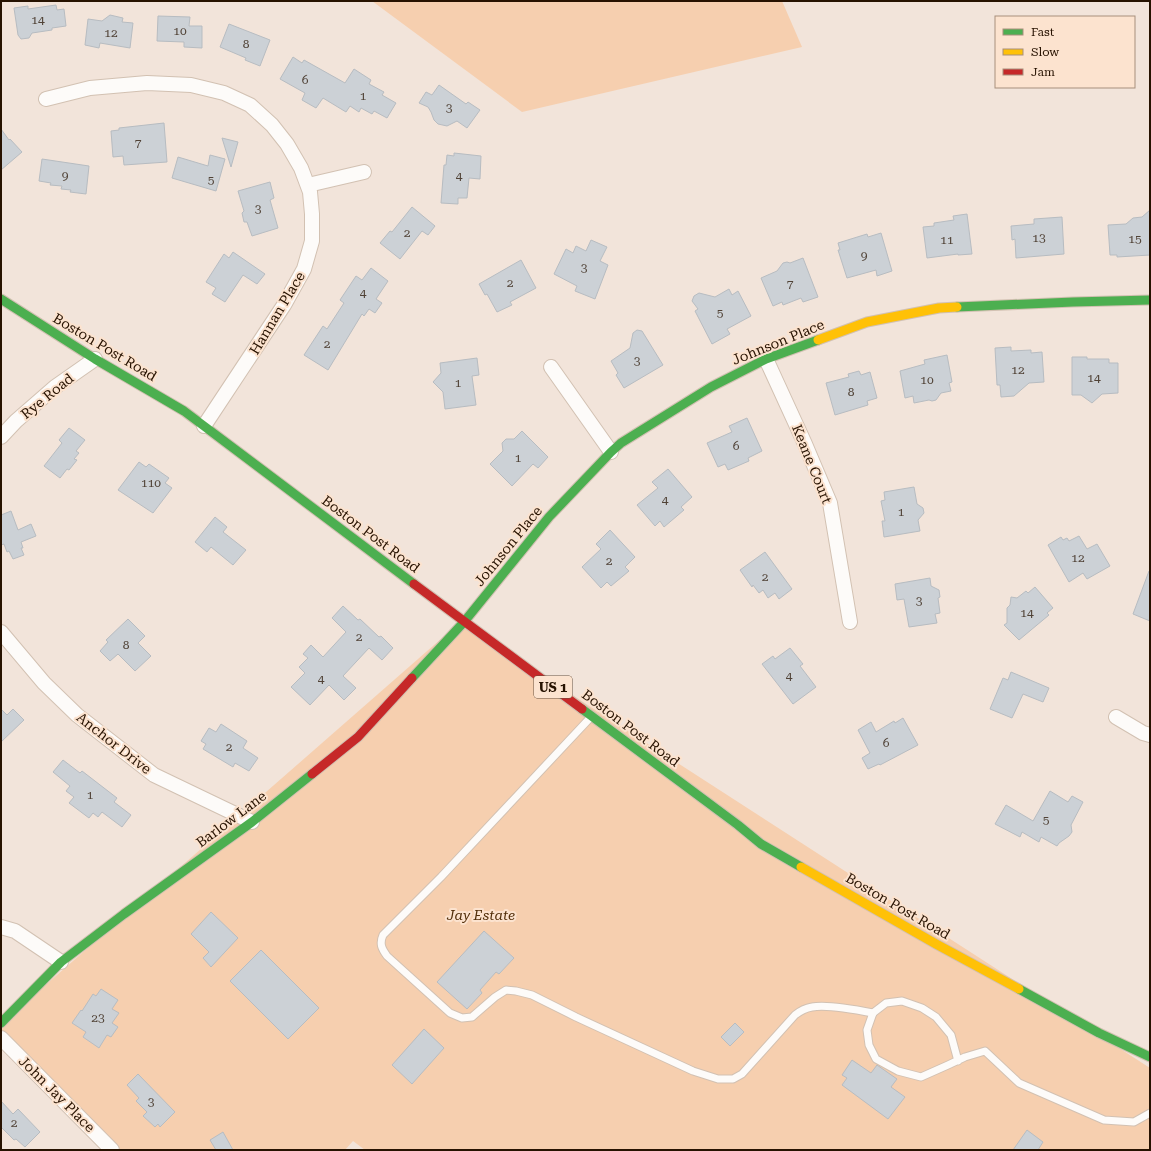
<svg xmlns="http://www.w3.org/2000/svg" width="1151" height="1151" viewBox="0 0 1151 1151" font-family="'Roboto Serif',serif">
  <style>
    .green { fill: #f6cfaf }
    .building { fill: #ccd1d6; stroke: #b7bcc1 }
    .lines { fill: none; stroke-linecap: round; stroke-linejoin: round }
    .lane-casing { stroke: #d2c1b2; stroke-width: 9 }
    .street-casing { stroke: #d2c1b2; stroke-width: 16 }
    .fast-casing { stroke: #d2c1b2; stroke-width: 11 }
    .slow-casing { stroke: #d2c1b2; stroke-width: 11 }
    .jam-casing { stroke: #d2c1b2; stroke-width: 11 }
    .lane { stroke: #fdfbf9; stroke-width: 7 }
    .street { stroke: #fdfbf9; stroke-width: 14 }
    .fast { stroke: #4caf50; stroke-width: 9 }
    .slow { stroke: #ffc107; stroke-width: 9 }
    .jam { stroke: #c62828; stroke-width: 9 }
    .labels { text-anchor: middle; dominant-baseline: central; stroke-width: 4; stroke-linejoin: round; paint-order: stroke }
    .number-label { font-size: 12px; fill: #504236 }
    .shield { fill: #fce3cf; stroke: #67513e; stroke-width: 1 }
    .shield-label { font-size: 13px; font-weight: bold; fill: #271200 }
    .street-label { font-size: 14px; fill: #271200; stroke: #fce3cf }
    .park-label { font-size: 14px; font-style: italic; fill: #522e09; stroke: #fce3cf }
  </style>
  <rect width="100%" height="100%" fill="#f2e4da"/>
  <g class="green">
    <polygon points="372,1 782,1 802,47 522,112"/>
    <polygon points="474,610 464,622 498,647 1150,1068 1150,1150 365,1150 353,1141 345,1150 121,1150 1,1037 1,1024"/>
  </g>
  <g class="building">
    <polygon points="56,5 57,10 64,9 66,26 52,28 52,30 32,33 29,38 21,39 18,35 14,8 28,6 28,9"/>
    <polygon points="110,15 123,18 122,22 133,23 130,48 100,43 99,48 85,45 88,19 102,21"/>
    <polygon points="158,16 190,17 189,26 202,26 202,48 184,47 184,42 157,41"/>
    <polygon points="229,24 270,40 260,66 245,60 246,58 220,47"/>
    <polygon points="293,57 302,63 304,60 345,83 354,69 371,80 369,84 384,92 382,95 396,103 387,118 374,111 372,114 361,108 359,112 350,106 346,112 323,98 316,108 302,100 305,93 280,79"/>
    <polygon points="439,85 466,104 468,102 480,110 467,128 457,121 447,126 438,124 434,120 431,112 428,107 419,103 426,92 432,95"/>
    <polygon points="164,123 167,162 124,165 123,156 113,157 111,131 119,130 119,128"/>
    <polygon points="1,129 9,140 10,139 22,152 1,170"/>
    <polygon points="222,138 238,142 231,167"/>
    <polygon points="454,153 481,156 480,179 469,178 467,198 458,198 458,204 441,203 444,165 446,165 447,155 454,156"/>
    <polygon points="210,155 225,159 216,191 172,178 178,157 208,166"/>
    <polygon points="42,159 89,166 86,194 70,192 71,190 61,189 62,186 50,185 51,183 39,181"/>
    <polygon points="270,182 274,198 270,200 278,228 252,236 247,222 244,222 242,213 244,211 238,191"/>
    <polygon points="412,207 435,226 428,235 422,231 400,259 380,243 390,231 392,232"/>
    <polygon points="1150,210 1150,255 1117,257 1117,255 1110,255 1108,225 1126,224 1133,218 1142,217"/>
    <polygon points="967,214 972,254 958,255 958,254 927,258 923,227 934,226 934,223 954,220 953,216"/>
    <polygon points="1062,217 1064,254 1016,258 1015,239 1012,240 1011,226 1034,224 1034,219"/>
    <polygon points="881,233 892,271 877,276 876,270 847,278 838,250 840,250 838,243 867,234 868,237"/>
    <polygon points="591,240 607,247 600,261 608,265 595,299 575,291 577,286 554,274 566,249 573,253 576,246 586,251"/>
    <polygon points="233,252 265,274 257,284 243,275 225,302 212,294 216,288 206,282 224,254 229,258"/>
    <polygon points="803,258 818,297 803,302 801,298 783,305 782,302 773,306 761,278 777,271 783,263 787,262 790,263"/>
    <polygon points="521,260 536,288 510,302 512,305 497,312 487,294 485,295 479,284"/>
    <polygon points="371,268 388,281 376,299 382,303 375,313 369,309 364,316 362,314 328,370 304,355 323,326 327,329 344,303 340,300 356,276 362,280"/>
    <polygon points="729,289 732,295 738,291 751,316 727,329 730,334 712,344 695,311 698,309 692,301 694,296 699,293 715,297"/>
    <polygon points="637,330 642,331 663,365 624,388 616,375 618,373 611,361 630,348 633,333"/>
    <polygon points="1011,347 1011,351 1031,350 1031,353 1042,352 1044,382 1029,383 1014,396 1001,397 1000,385 997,385 995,348"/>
    <polygon points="947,355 952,382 949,383 951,391 941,393 936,400 932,401 929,400 914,403 913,396 905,398 900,371 925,364 924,360"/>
    <polygon points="1072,357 1087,357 1087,359 1109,359 1109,363 1118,363 1118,393 1102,394 1092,403 1081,395 1072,395"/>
    <polygon points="477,358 479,375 472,376 476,405 445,409 443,392 433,382 441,373 440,363"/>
    <polygon points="859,371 861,375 870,372 877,398 867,401 868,405 835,415 826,383 849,377 848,374"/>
    <polygon points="747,418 762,451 748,458 749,461 728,470 725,464 718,467 707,443 732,432 729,426"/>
    <polygon points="69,428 85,440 76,451 79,453 74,459 77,460 69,470 67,469 60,478 44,466 62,443 59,440"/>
    <polygon points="522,431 548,457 538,468 533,464 512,486 490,464 503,451 502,443 506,439 514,439"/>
    <polygon points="139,462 146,467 149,464 169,478 165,483 172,488 153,513 118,490"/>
    <polygon points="668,469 692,497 681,507 684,510 664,527 660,521 655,526 637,505 658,488 652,482"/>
    <polygon points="914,487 917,504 923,508 924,513 918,520 920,531 884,537 882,521 885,521 881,501 885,500 884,492"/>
    <polygon points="11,511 18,530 31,524 36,536 21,542 23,548 21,548 24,555 13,559 9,551 7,552 4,544 1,545 1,515"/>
    <polygon points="215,517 227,527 223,532 246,550 233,565 211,547 207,552 195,542"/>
    <polygon points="610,530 635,557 625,567 629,571 611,586 607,582 601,588 582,567 601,549 596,544"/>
    <polygon points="1079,536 1087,549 1097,544 1110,566 1087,579 1083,573 1069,582 1048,545 1061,537 1063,540 1067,538 1069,541"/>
    <polygon points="765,552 792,589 779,599 775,593 768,598 763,590 759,593 753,585 752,587 740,570"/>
    <polygon points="1149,571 1150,572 1150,621 1133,614"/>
    <polygon points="930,578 931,586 939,590 940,597 938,598 940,613 935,614 937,623 909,627 904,599 897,600 895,584"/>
    <polygon points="1035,587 1053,608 1047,613 1049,615 1019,640 1004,625 1007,623 1007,608 1010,605 1011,597 1017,598 1026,591 1028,593"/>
    <polygon points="343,606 358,620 360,619 379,637 381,636 393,648 382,660 369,648 343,676 356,688 344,700 329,685 310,705 291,687 305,673 299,667 308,658 303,654 311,645 323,657 346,632 332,618"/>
    <polygon points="128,619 145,636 138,643 151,656 135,671 118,654 110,661 100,651 108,642 106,640"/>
    <polygon points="790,648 803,664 800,666 816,687 793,704 762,664 773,656 775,659"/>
    <polygon points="1011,672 1049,688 1043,702 1023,694 1012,718 990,709 1003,678 1008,680"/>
    <polygon points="1,709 7,715 13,709 24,720 1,742"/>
    <polygon points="903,718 918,745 880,765 879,764 868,769 862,758 870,753 858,730 871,722 876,732 894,721 895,723"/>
    <polygon points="221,724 247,741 243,748 258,758 249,771 235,763 233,767 203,749 206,744 201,741 209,728 216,732"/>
    <polygon points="63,760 80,773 82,771 117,798 114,802 131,815 122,827 102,812 98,817 93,813 89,818 69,803 74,797 66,791 70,786 53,772"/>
    <polygon points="1050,791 1068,802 1072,796 1083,802 1071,825 1072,832 1069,836 1059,843 1057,846 1041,837 1039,842 1022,832 1020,837 995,824 1006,805 1033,821"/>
    <polygon points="211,912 238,938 211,967 203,958 209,952 191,934"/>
    <polygon points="484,931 514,958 499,974 496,972 480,990 482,993 467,1009 437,982"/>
    <polygon points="261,950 319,1008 288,1039 230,981"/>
    <polygon points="101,989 118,1000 112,1009 119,1013 112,1023 118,1027 111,1037 107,1035 99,1048 83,1037 86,1032 72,1023 81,1010 82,1011 93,994 96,996"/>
    <polygon points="735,1023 744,1032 730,1046 721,1037"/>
    <polygon points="424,1029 444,1048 412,1084 392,1065"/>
    <polygon points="852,1060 871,1073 877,1065 897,1079 891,1087 905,1097 888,1119 842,1085 847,1078 842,1075"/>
    <polygon points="138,1074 175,1112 160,1127 158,1124 155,1127 143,1116 147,1112 136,1101 139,1098 127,1085"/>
    <polygon points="1,1101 13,1114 18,1109 40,1132 25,1147 16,1139 14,1140 1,1127"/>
    <polygon points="1027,1130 1043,1142 1038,1150 1013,1150"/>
    <polygon points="223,1132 233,1150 216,1150 210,1140"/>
  </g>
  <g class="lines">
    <g class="lane-casing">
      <g id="lane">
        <path d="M590 718 441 877 383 935C379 944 382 949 387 956L450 1013 462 1018 472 1017 495 997 506 990 516 991 532 995 576 1017 693 1071 718 1079H733L742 1074 795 1015C800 1011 806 1008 812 1007 827 1004 858 1010 873 1013"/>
        <polyline points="958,1061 951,1035 936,1017 922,1008 902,1001 886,1003 873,1013 867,1030 869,1045 876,1059 898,1071 921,1077 948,1065 965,1057 985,1051 1019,1083 1104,1120 1134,1122 1150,1113"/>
      </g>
    </g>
    <g class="street-casing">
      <g id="street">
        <polyline points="46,99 90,88 147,83 191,85 224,93 250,105 272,125 287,144 301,168 310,192 312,214 312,241 304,269 284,305 204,426"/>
        <polyline points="308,185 364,172"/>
        <polyline points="766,359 805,444 830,503 850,622"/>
        <polyline points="551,367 611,452"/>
        <polyline points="1,437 16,421 55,387 95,359"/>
        <polyline points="1,632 44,683 77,715 154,775 252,822"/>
        <polyline points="1116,717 1143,733 1150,735"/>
        <polyline points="1,927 15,931 61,962"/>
        <polyline points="1,1038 112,1150"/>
      </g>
    </g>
    <g class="fast-casing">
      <g id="fast">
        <polyline points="1,299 95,359 184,411 414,584"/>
        <polyline points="957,307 1073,302 1150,300"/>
        <polyline points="412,678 464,622 549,517 611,452 621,443 711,387 766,359 818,340"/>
        <polyline points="582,709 738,825 761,844 801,867"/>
        <polyline points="1019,989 1099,1033 1150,1057"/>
        <polyline points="1,1023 61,962 124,914 252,822 312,774"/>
      </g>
    </g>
    <g class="slow-casing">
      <g id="slow">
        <polyline points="818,340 867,322 939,308 957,307"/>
        <polyline points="801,867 936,944 1019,989"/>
      </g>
    </g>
    <g class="jam-casing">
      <g id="jam">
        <polyline points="414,584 582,709"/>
        <polyline points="312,774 358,737 412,678"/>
      </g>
    </g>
    <use href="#lane" class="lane"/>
    <use href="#street" class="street"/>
    <use href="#fast" class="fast"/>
    <use href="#slow" class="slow"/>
    <use href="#jam" class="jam"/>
  </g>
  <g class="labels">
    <g class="number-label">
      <text x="38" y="20">14</text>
      <text x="180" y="31">10</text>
      <text x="111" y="33">12</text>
      <text x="246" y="44">8</text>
      <text x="305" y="80">6</text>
      <text x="363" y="96">1</text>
      <text x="449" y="108">3</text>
      <text x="138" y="143">7</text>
      <text x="65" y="176">9</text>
      <text x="459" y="176">4</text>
      <text x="211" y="180">5</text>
      <text x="258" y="209">3</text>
      <text x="407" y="233">2</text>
      <text x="1039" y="238">13</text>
      <text x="1135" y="239">15</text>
      <text x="947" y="240">11</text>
      <text x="864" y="256">9</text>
      <text x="584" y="268">3</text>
      <text x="510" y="283">2</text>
      <text x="790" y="284">7</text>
      <text x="363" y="293">4</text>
      <text x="720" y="313">5</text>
      <text x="327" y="344">2</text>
      <text x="637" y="361">3</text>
      <text x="1018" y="370">12</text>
      <text x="1094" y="378">14</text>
      <text x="927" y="380">10</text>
      <text x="458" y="383">1</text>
      <text x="851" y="392">8</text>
      <text x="736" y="446">6</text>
      <text x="518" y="458">1</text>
      <text x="151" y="483">110</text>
      <text x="665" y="500">4</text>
      <text x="901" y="512">1</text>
      <text x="1078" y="558">12</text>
      <text x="609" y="561">2</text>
      <text x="765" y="577">2</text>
      <text x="919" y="601">3</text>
      <text x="1027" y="613">14</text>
      <text x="359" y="637">2</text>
      <text x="126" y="645">8</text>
      <text x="789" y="676">4</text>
      <text x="321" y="679">4</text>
      <text x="886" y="743">6</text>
      <text x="229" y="747">2</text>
      <text x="90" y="795">1</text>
      <text x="1046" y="820">5</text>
      <text x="98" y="1018">23</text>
      <text x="151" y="1102">3</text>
      <text x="14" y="1123">2</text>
    </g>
    <rect class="shield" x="534" y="676" width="38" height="22" rx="3"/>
    <g class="shield-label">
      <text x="553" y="687">US 1</text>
    </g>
    <g class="street-label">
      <text transform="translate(277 313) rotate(-59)">Hannan Place</text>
      <text transform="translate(778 342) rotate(-22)">Johnson Place</text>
      <text transform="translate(105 347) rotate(31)">Boston Post Road</text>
      <text transform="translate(47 396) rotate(-39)">Rye Road</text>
      <text transform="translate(812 464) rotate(68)">Keane Court</text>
      <text transform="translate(371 534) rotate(37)">Boston Post Road</text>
      <text transform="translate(508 546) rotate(-51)">Johnson Place</text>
      <text transform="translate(631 728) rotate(37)">Boston Post Road</text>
      <text transform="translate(114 743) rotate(38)">Anchor Drive</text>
      <text transform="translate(231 819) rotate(-37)">Barlow Lane</text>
      <text transform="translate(898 906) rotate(30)">Boston Post Road</text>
      <text transform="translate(57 1094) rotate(45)">John Jay Place</text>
    </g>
    <g class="park-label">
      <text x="481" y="915">Jay Estate</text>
    </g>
  </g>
  <rect width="1151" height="1151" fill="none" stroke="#271200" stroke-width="4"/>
  <rect x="995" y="16" width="140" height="72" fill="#fce3cf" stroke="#a78f7c"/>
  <rect x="1003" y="29" width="20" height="6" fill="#4caf50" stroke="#a78f7c"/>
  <text x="1031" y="36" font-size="12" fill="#271200">Fast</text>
  <rect x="1003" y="49" width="20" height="6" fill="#ffc107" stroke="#a78f7c"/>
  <text x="1031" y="56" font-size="12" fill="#271200">Slow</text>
  <rect x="1003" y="69" width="20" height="6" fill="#c62828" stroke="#a78f7c"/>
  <text x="1031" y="76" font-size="12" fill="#271200">Jam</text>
</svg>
